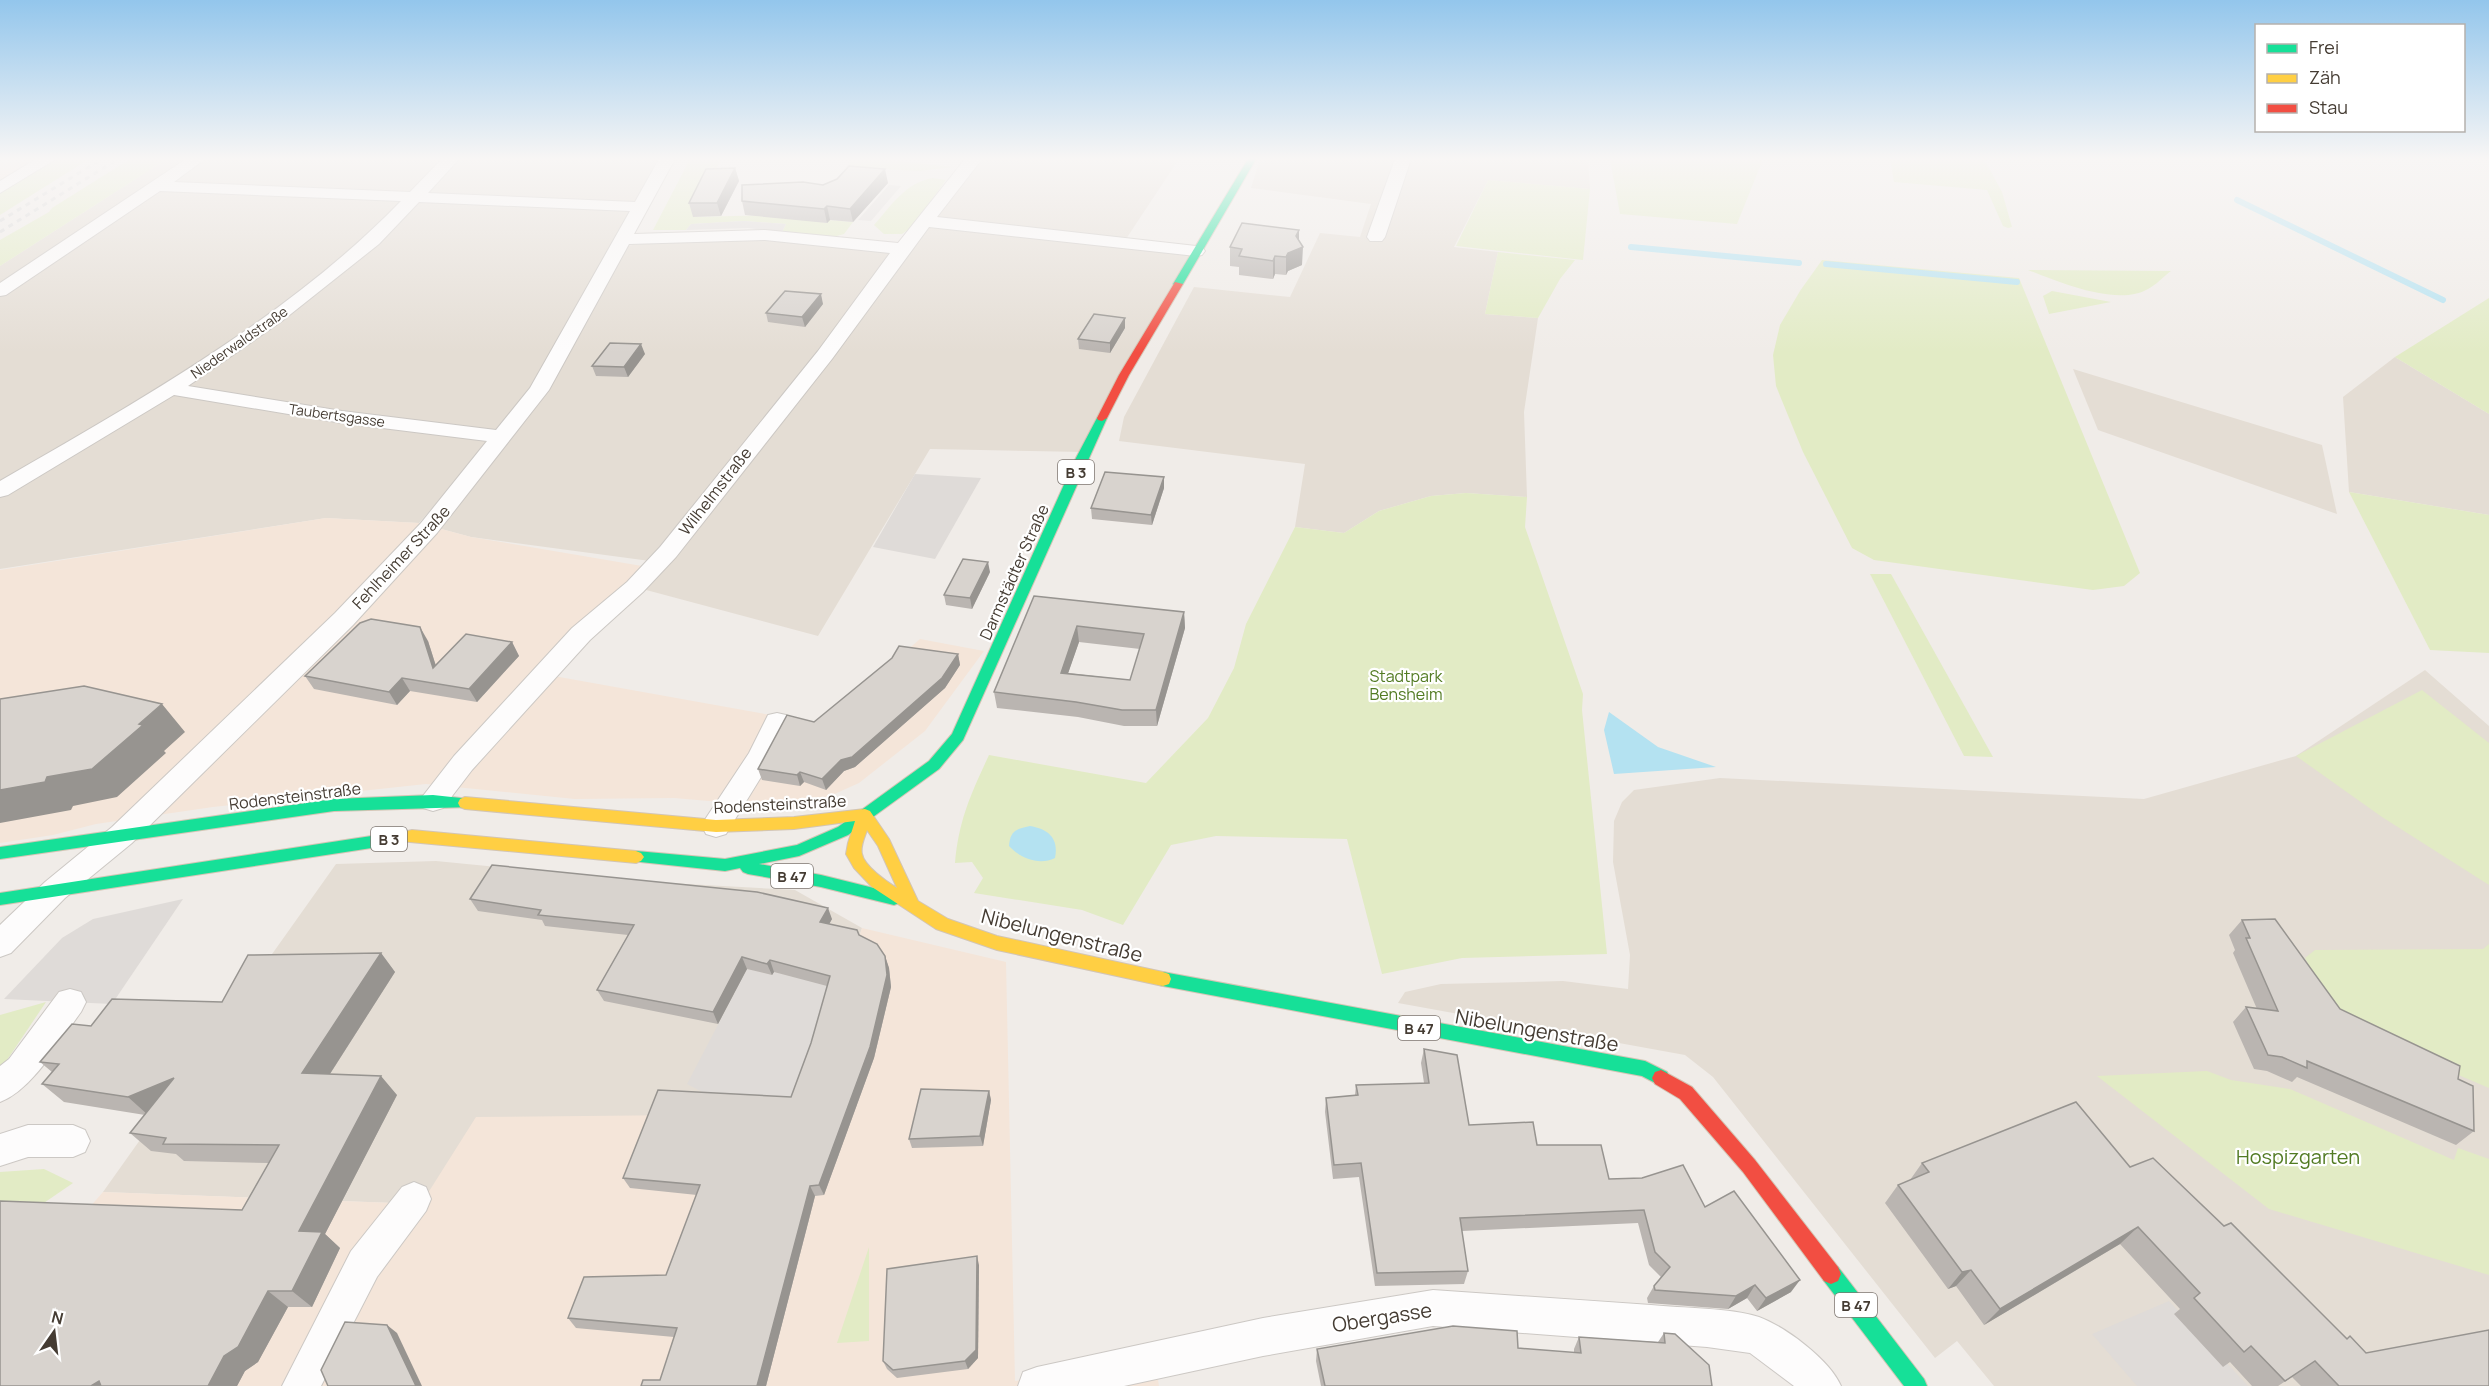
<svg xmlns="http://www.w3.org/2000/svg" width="2489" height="1386" viewBox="0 0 2489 1386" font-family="Manrope,sans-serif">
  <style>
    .residential { fill: #e4ddd4 }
    .commercial { fill: #f4e5d9 }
    .green { fill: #e2ebc5 }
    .parking { fill: #dfdbd8 }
    .water { fill: #b4e2f1 }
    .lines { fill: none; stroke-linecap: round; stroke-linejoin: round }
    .stream { stroke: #b4e2f1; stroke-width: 6 }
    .street-casing { stroke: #ccc8c4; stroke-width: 2 }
    .fast-casing { stroke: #d3c5b4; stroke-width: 2 }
    .slow-casing { stroke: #d3c5b4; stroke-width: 2 }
    .jam-casing { stroke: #d3c5b4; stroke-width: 2 }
    .street { fill: #fdfcfc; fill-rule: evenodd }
    .fast { fill: #16e098; fill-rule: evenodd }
    .slow { fill: #ffcf43; fill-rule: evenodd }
    .jam { fill: #f24e42; fill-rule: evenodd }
    .rail { stroke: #d8d8d7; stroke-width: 3; stroke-dasharray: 5 5; stroke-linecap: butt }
    .wall { fill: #bab5b1; fill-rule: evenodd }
    .shaded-wall { fill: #979490 }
    .building { fill: #d8d3ce; stroke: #979490; stroke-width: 1.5; fill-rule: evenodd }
    .labels { text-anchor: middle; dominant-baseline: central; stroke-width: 4.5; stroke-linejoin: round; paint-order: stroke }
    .far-street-label { font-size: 14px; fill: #453c33; stroke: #fff }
    .shield { fill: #fff; stroke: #7d7670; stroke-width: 1.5 }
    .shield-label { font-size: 15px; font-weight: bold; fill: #453c33 }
    .street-label { font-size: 16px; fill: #453c33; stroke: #fff }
    .park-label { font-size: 16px; fill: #527b23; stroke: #fff }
    .near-street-label { font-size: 20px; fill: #453c33; stroke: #fff }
    .near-park-label { font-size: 20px; fill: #527b23; stroke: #fff }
  </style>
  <rect width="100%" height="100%" fill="#f0ece8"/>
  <g class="residential">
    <polygon points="167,159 661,159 530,390 488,444 419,523 326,518 0,569 0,266"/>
    <polygon points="976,159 1179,159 1124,242 1196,251 1085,452 930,449 818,636 635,587 650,561 471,537 434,527 542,390 625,246 705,236 902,249"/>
    <polygon points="1260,159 1588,159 1590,189 1488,180 1454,247 1498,252 1485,314 1538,318 1524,412 1527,497 1466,493 1431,496 1379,511 1344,533 1295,527 1305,464 1119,441 1124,417 1194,287 1290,297 1320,233 1360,237 1371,204 1251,188"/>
    <polygon points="2395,357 2489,414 2489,515 2349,492 2343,397"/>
    <polygon points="2073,369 2322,445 2337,514 2098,430"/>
    <polygon points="2425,670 2489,726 2489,1386 1994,1386 1957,1341 1935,1358 1713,1077 1685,1055 1398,1003 1405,992 1441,984 1563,981 1628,989 1630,955 1613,862 1614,821 1622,802 1634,790 1720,778 2144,799 2296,756"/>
    <polygon points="436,861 650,882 795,890 862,928 801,1114 421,1204 103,1192 336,864"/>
  </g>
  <g class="commercial">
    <polygon points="0,159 57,159 0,193"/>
    <polygon points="326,518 419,523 471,537 642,566 634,579 537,673 821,724 920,639 984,651 925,731 859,783 801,809 674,798 575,799 426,784 213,807 96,824 53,835 0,843 0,570"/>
    <polygon points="862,928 1006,962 1015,1381 1155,1361 1159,1386 0,1386 0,1309 103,1192 421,1204 476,1117 801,1114"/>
  </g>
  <g class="green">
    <polygon points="57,159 89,159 0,215 0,193"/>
    <polygon points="130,159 167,159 0,266 0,240 49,212 52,208"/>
    <polygon points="690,159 721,159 694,217 774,215 827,223 828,220 853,222 844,234 833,237 782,232 786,224 744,221 691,224 686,230 653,230"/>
    <polygon points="843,159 879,159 954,167 919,171 847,167 853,160"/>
    <polygon points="1610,159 1763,159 1737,224 1620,214"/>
    <polygon points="1890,159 1984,159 2002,192 2012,227 2008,228 2003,226 1987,190 1894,182"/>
    <path d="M933 178 946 180 912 227 902 234H884L874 225C891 206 906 182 933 178Z"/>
    <polygon points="1488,180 1590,189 1583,260 1456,246"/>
    <polygon points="1498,252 1575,260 1560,279 1538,318 1485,314"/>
    <polygon points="1822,260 2019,278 2140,573 2124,586 2093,590 1874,560 1852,548 1803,452 1776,386 1773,355 1780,325 1800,291"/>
    <path d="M2028 270 2171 271C2163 277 2156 285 2148 289 2117 307 2059 282 2028 270Z"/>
    <polygon points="2052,291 2111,302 2049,314 2043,296"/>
    <polygon points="2489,298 2489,414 2395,357"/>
    <polygon points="2349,492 2489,515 2489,653 2430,650"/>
    <path d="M1466 493 1527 497 1525 527 1583 694 1582 710 1607 954 1462 958 1382 974 1347 839 1216 836 1171 845 1123 925 1082 910 974 893 983 878 972 862 955 863C959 819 971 794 989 755L1146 783 1208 718 1234 668 1246 624 1295 527 1344 533 1379 511 1431 496Z"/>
    <polygon points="1870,574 1891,574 1993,757 1964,756"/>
    <polygon points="2422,690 2489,743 2489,885 2382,817 2296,756"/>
    <polygon points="2489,944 2489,1088 2339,1024 2305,958 2315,950 2483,949"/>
    <polygon points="46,1002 3,1066 0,1069 0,1015"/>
    <polygon points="2207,1071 2231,1080 2290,1089 2454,1160 2458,1148 2489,1159 2489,1275 2269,1209 2097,1076"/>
    <polygon points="44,1169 73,1183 0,1233 0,1172"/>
    <polygon points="869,1247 869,1341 837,1343"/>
  </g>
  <g class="parking">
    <polygon points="889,185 901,186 871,221 858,220"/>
    <polygon points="744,221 786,224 782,232 748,228 686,230 691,224"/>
    <polygon points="915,474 981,478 935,559 873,547"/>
    <polygon points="183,899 112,1004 4,999 62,938 93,919"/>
    <polygon points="747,969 772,975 774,972 835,987 796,1107 725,1104 687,1084"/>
    <polygon points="2169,1301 2248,1386 2137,1386 2092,1334"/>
  </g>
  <g class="water">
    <polygon points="1609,712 1658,747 1716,767 1614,774 1604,730"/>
    <path d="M1030 826C1048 829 1059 838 1055 858 1039 866 1020 858 1009 846 1010 831 1016 829 1030 826Z"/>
  </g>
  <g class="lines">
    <g class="stream">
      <polyline points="2237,200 2443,300"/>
      <polyline points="1631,247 1799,263"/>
      <polyline points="1826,264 2017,282"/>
    </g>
    <g class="street-casing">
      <g id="street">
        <polygon points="36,159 56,159 0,193 0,181"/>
        <path d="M186 159H205L174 182 410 192 442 159H459L428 193 635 202 659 159H675L634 234 765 230 898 243 965 159H982L937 217 1196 246 1202 247 1205 251 1202 255 1196 256 929 227 832 359 676 557 643 592 590 640 472 770 443 808 433 811 423 808 419 801 454 756 572 628 627 582 660 547 818 351 890 253 765 240 629 244 549 390 437 533 353 625 132 843 65 898 11 953 0 957V925L45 882 112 827 335 613 421 523 487 441 342 423 174 395 8 495 0 497V481C138 401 289 317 401 201L160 191 6 295 0 296V283ZM419 202 630 211 530 388 496 430 342 411 188 386 282 321 379 244Z"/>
        <polygon points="1395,159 1411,159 1385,237 1382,241 1370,241 1367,237"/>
        <polygon points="777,713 786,715 790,722 769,764 726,834 716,837 706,834 702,826 706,818 749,753 768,715"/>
        <path d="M70 989 81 992 86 1002 81 1012C60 1040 34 1089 0 1102V1066L9 1059 59 992Z"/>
        <polygon points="28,1125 73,1125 85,1130 90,1141 85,1152 73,1157 28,1157 0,1166 0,1134"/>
        <polygon points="414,1182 426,1187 431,1199 426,1211 377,1277 321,1386 282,1386 351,1251 402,1187"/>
        <path d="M1433 1290C1506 1295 1578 1300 1651 1305 1681 1308 1732 1308 1759 1317 1786 1327 1830 1360 1841 1386H1794L1750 1353 1707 1347 1433 1326 1263 1356 1124 1386H1018L1023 1372 1037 1367 1263 1318Z"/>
      </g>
    </g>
    <g class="fast-casing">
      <g id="fast">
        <polygon points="1248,159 1256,159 1183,284 1175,286 1173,284"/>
        <polygon points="1102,415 1107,418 963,740 939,769 848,835 799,856 759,864 821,875 894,893 899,895 902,899 899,903 894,905 821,887 748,874 743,872 740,868 725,871 631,861 628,857 631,853 636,851 725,859 797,845 838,827 929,761 952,734 1076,458 1097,418"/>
        <polygon points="433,795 470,799 472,803 470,807 334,811 0,859 0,847 334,799"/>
        <polygon points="404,831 409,833 411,837 409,841 404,843 0,905 0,893"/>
        <polygon points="1163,972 1645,1061 1667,1072 1670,1078 1667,1084 1661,1086 1642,1076 1163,986 1157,984 1155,979 1157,974"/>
        <polygon points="1831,1264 1838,1267 1924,1379 1927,1386 1904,1386 1824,1281 1821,1274 1824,1267"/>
      </g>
    </g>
    <g class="slow-casing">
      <g id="slow">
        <path d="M465 797 716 820 794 817 865 809 870 811 889 839 918 901 948 919 997 936 1163 972 1169 974 1171 979 1169 984 1163 986 997 950 936 929 872 887 854 868 846 854 848 843 855 821 794 829 716 832 465 809 460 807 458 803 460 799ZM867 830 878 846 897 888C887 882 864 866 862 854 860 846 865 837 867 830Z"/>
        <polygon points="412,830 636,851 641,853 644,857 641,861 636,863 399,841 397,837 399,833"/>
      </g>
    </g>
    <g class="jam-casing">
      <g id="jam">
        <polygon points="1175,282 1183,284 1129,375 1107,418 1102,421 1098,420 1097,418 1119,375"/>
        <polygon points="1661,1070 1692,1087 1755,1160 1838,1267 1841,1274 1838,1281 1831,1284 1824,1281 1743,1172 1680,1099 1655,1084 1652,1078 1655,1072"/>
      </g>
    </g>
    <use href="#street" class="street"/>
    <use href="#fast" class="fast"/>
    <use href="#slow" class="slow"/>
    <use href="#jam" class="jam"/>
    <g class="rail">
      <polyline points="0,221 97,162"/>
      <polyline points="0,232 118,159"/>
    </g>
  </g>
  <g class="wall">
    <polygon points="735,168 739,181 721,216 693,217 689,203"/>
    <polygon points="888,183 853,222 830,220 827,223 745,215 742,201 823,185"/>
    <polygon points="1299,241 1302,265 1288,271 1286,275 1275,274 1273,279 1239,275 1239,267 1230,266 1230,247"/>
    <polygon points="823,304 805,327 768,322 766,313"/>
    <polygon points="1125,328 1110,353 1079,349 1078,339"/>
    <polygon points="645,354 628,377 596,376 592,366"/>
    <polygon points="1164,477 1164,488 1152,525 1092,519 1091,508"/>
    <polygon points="990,572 972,609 946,605 944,595"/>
    <path d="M1034 596 1184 612 1185 628 1157 726H1124L1078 717 997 708 994 692ZM1079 642 1140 649 1130 680 1068 673Z"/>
    <polygon points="428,641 436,666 512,642 519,656 477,702 410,691 397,705 314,689 305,676"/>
    <polygon points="958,654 960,665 945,688 855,767 844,771 826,790 804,782 800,786 762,780 758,769 814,722"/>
    <polygon points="470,899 832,919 829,924 859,935 885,956 889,968 891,987 874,1058 824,1195 815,1196 766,1386 641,1386 660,1380 674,1337 576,1328 568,1318 666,1275 697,1195 630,1188 623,1178 791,1097 811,1043 827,986 774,972 772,975 747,969 718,1024 604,1001 597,990 628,935 545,926 542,920 478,911"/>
    <polygon points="2242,920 2340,1009 2458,1079 2474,1131 2456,1145 2297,1077 2292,1082 2267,1071 2254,1069 2233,1022 2246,1007 2257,1009 2233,953 2235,950 2229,935"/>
    <polygon points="381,953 395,972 330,1074 397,1095 325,1234 340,1248 312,1307 288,1307 258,1362 245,1371 237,1386 0,1386 242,1210 269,1163 184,1161 176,1154 151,1151 130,1133 145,1115 64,1102 42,1084 52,1072 40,1062 91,1026 222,1002"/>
    <polygon points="1424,1049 1469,1125 1537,1145 1609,1179 1705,1207 1791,1292 1757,1311 1747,1298 1728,1309 1648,1303 1647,1298 1654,1286 1661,1277 1649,1265 1638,1223 1462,1231 1468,1271 1464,1284 1375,1286 1359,1177 1333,1179 1325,1112 1326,1098 1355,1095 1356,1085 1424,1083 1421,1063"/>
    <polygon points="989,1091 991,1100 983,1146 912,1148 909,1139"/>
    <polygon points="1922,1163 2130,1167 2224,1226 2347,1338 2366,1353 2489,1386 2301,1386 2292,1377 2278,1386 2252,1386 2230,1362 2223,1367 2174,1314 2180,1309 2120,1244 1984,1325 1956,1286 1948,1289 1885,1203 1898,1185 1910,1180"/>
    <polygon points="979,1265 978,1358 968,1369 897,1378 887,1369 883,1361"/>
    <polygon points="1664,1333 1712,1386 1321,1386 1316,1361 1317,1349 1518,1348 1574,1353 1574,1349 1579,1337 1658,1342"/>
  </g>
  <g class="shaded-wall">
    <polygon points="735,168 739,181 721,216 717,203"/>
    <polygon points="885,169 888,183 853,222 850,209"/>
    <polygon points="827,206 830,220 827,223 824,209"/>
    <polygon points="1299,230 1299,248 1303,247 1302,265 1288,271 1286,275 1286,257"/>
    <polygon points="1275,256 1275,274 1273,279 1273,261"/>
    <polygon points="821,294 823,304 805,327 802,317"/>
    <polygon points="1125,318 1125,328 1110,353 1110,343"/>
    <polygon points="641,344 645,354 628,377 624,367"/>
    <polygon points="1164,477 1164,488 1152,525 1151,515"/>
    <polygon points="988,562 990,572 972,609 970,598"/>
    <polygon points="1184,612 1185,628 1157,726 1156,710"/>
    <polygon points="1077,626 1079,642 1063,688 1061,673"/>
    <polygon points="420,627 428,641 441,682 433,668"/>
    <polygon points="512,642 519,656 477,702 469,689"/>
    <polygon points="958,654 960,665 945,688 855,767 844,771 826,790 822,779 841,760"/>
    <polygon points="402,678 410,691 397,705 389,692"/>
    <polygon points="162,704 185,732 164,751 166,753 117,797 73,806 71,810 0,823 0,790 47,777 139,724"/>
    <polygon points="800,772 804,782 800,786 797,775"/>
    <polygon points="828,908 832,919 824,933 820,922"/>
    <polygon points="381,953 395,972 319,1091 302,1073"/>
    <polygon points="885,956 889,968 891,987 874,1058 824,1195 819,1185"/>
    <polygon points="742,957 747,969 718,1024 713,1012"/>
    <polygon points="770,960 774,972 772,975 767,964"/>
    <polygon points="381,1076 397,1095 325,1234 340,1248 312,1307 292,1291 299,1231"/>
    <polygon points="174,1078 148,1115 128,1097"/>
    <polygon points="989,1091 991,1100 983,1146 980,1136"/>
    <polygon points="810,1186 815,1196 766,1386 757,1386"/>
    <polygon points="2138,1227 2120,1244 1984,1325 2000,1309"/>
    <polygon points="977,1256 979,1265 978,1358 968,1369 965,1361"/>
    <polygon points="1971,1270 1956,1286 1948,1289 1962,1272"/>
    <polygon points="1800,1280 1791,1292 1757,1311 1766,1298"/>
    <polygon points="1755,1285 1747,1298 1728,1309 1736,1296"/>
    <polygon points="268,1291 288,1307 258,1362 245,1371 237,1386 208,1386 224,1356"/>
    <polygon points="387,1325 397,1333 422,1386 416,1386"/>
    <polygon points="99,1381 108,1386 91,1386"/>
  </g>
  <g class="building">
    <polygon points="849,166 885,169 850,209 827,206 824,209 742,201 742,185 803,182 823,185 837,179"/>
    <polygon points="735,168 717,203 689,203 706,169"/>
    <polygon points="1242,223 1299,230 1296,236 1303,247 1288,253 1286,257 1275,256 1273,261 1239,256 1242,249 1230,247"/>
    <polygon points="785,291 821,294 802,317 766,313"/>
    <polygon points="1094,314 1125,318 1110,343 1078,339"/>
    <polygon points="610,343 641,344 624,367 592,366"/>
    <polygon points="1105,472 1164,477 1151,515 1091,508"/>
    <polygon points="963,559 988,562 970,598 944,595"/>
    <path d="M1034 596 1184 612 1156 710H1122L1076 702 994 692ZM1077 626 1144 634 1130 680 1061 673Z"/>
    <polygon points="371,619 420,627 433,668 466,634 512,642 469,689 402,678 389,692 305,676 360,623"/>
    <polygon points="899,646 958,654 942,678 852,757 841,760 822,779 800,772 797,775 758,769 787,715 814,722 892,658"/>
    <polygon points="84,686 162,704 139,724 143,725 92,769 47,777 45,782 0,790 0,699"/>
    <polygon points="492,865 757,892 828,908 820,922 857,930 859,935 877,944 885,956 887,975 870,1047 819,1185 810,1186 757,1386 641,1386 643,1380 660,1380 677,1328 568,1318 584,1277 666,1275 700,1185 623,1178 658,1090 791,1097 811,1043 830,976 770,960 767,964 742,957 713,1012 597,990 634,925 538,915 541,910 470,899"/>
    <polygon points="2275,919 2340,1009 2460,1066 2458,1079 2473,1086 2474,1131 2307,1061 2307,1068 2282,1057 2268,1055 2246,1007 2278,1011 2246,938 2250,938 2242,920"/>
    <polygon points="381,953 302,1073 381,1076 299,1231 322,1232 292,1291 268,1291 238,1347 224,1356 208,1386 101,1386 99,1381 91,1386 0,1386 0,1201 242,1210 279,1145 163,1144 166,1138 130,1133 174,1078 128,1097 42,1084 59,1064 40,1062 72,1024 91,1026 112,999 222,1002 248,955"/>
    <polygon points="1424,1049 1457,1055 1469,1125 1533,1122 1537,1145 1601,1145 1609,1179 1642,1178 1683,1165 1705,1207 1734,1191 1800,1280 1766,1298 1755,1285 1736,1296 1655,1290 1654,1286 1670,1267 1655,1252 1644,1210 1460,1218 1468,1271 1377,1273 1361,1163 1334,1165 1326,1098 1358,1095 1356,1085 1429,1083"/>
    <polygon points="921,1089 989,1091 980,1136 909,1139"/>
    <polygon points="2076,1102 2130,1167 2153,1158 2224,1226 2231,1223 2347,1339 2350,1336 2366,1353 2489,1330 2489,1386 2339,1386 2315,1361 2285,1381 2251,1346 2244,1352 2194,1298 2200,1293 2138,1227 2000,1309 1971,1270 1962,1272 1898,1185 1929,1172 1922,1163"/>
    <polygon points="977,1256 976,1350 965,1361 893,1370 883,1361 887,1269"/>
    <polygon points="345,1322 387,1325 416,1386 328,1386 321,1370"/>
    <polygon points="1453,1326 1517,1331 1518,1348 1581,1353 1579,1337 1665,1343 1664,1333 1675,1334 1709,1365 1712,1386 1325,1386 1317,1349"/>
  </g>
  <linearGradient id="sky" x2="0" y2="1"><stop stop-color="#93c6ec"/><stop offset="0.45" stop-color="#f8f6f5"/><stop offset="1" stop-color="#f8f6f5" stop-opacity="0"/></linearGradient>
  <rect width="2489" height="353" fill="url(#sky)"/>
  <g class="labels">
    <g class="far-street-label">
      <text transform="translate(239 342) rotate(-35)">Niederwaldstraße</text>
      <text transform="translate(337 415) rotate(8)">Taubertsgasse</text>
    </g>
    <g class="shield">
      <rect x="1058" y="460" width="36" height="24" rx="4.5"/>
      <rect x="371" y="827" width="36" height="24" rx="4.5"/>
      <rect x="771" y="864" width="42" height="24" rx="4.5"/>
      <rect x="1398" y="1016" width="42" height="24" rx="4.5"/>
      <rect x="1835" y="1293" width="42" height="24" rx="4.5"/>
    </g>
    <g class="shield-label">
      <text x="1076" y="472">B 3</text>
      <text x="389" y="839">B 3</text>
      <text x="792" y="876">B 47</text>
      <text x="1419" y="1028">B 47</text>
      <text x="1856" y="1305">B 47</text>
    </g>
    <g class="street-label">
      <text transform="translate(715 491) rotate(-52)">Wilhelmstraße</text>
      <text transform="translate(401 557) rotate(-47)">Fehlheimer Straße</text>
      <text transform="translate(1014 572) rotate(-66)">Darmstädter Straße</text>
      <text transform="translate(295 796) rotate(-7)">Rodensteinstraße</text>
      <text transform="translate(780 804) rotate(-3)">Rodensteinstraße</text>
    </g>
    <g class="park-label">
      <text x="1406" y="676">Stadtpark<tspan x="1406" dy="18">Bensheim</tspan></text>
    </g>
    <g class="near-street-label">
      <text transform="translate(1062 935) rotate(14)">Nibelungenstraße</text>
      <text transform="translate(1537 1030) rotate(10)">Nibelungenstraße</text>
      <text transform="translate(1382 1317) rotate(-9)">Obergasse</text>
    </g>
    <g class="near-park-label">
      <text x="2298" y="1156">Hospizgarten</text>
    </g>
  </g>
  <rect x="2255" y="24" width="210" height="108" fill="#ffffff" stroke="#b5b1ad" stroke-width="1.5"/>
  <rect x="2267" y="44" width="30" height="9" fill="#16e098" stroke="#b5b1ad" stroke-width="1.5"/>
  <text x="2309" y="54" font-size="18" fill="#453c33">Frei</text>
  <rect x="2267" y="74" width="30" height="9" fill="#ffcf43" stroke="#b5b1ad" stroke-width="1.5"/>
  <text x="2309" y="84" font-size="18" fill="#453c33">Zäh</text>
  <rect x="2267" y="104" width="30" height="9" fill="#f24e42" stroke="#b5b1ad" stroke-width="1.5"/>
  <text x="2309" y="114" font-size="18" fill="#453c33">Stau</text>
  <g transform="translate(54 1332) rotate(14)" stroke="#ffffff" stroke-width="4.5" paint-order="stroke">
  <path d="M0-4.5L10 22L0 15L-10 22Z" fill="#453c33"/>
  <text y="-9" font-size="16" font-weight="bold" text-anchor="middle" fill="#453c33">N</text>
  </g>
</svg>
